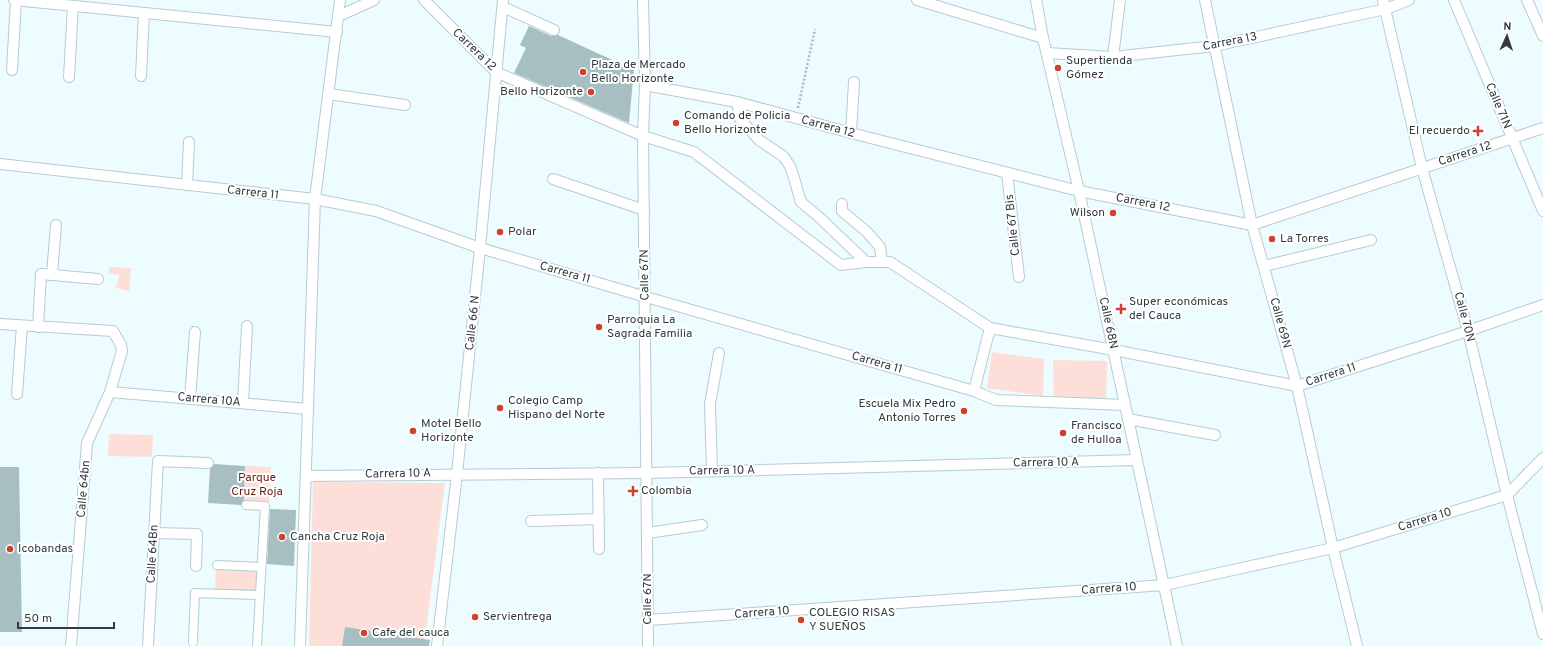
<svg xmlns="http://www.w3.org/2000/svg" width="1543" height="646" viewBox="0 0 1543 646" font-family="Overpass,sans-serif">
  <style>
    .green { fill: #feded8 }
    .building { fill: #a7bfc1 }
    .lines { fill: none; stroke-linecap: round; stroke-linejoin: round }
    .pedestrian-casing { stroke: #b5cdd0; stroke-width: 10 }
    .minor-casing { stroke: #b5cdd0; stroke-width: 12 }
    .path { stroke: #adbabb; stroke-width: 2.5; stroke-dasharray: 2 2; stroke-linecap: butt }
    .pedestrian { stroke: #fff; stroke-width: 8 }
    .minor { stroke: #fff; stroke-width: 10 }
    .poi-dot { fill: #cd4130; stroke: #fff; stroke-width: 1.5 }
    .labels { text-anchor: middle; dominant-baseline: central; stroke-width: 4; stroke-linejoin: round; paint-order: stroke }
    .street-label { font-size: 12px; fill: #313b3c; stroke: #fff }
    .poi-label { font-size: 12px; fill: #313b3c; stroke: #fff; text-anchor: start }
    .park-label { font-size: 12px; fill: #6d1a11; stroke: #fff }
  </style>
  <rect width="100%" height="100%" fill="#edfcfe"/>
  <g class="green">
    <polygon points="109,267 131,268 129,291 116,288 119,275 109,273"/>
    <polygon points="992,352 1044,359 1043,396 987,388"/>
    <polygon points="1053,360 1107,361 1106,399 1054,400"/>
    <polygon points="109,434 153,435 152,457 108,456"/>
    <polygon points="245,466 271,467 269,504 244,503"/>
    <polygon points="313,482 445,483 424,646 309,646"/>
    <polygon points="216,566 260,568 258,594 215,592"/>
  </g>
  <g class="building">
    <polygon points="529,26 551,36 558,35 634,70 629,123 514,73 526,48 520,45"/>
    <polygon points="214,464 245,466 244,500 241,505 208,503 210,469"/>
    <polygon points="0,467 19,467 22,632 0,632"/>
    <polygon points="270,509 296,510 294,566 267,564"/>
    <polygon points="345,627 430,640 429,646 342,646"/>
  </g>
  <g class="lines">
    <g class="pedestrian-casing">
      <g id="pedestrian">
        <polyline points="246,505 265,506 257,646"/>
        <polyline points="217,565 261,567"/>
        <polyline points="193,642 195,593 260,595"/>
      </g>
    </g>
    <g class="minor-casing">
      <g id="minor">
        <polyline points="14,0 337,32"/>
        <polyline points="424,0 496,72 643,136 694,152 841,265 866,262 890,262 990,328 1114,350 1297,386 1468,331 1543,305"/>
        <polyline points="643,0 645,85 643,136 648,646"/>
        <polyline points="917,0 1043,38"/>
        <polyline points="1036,0 1043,38 1079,191 1177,646"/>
        <polyline points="1205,0 1252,225 1297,386 1333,548 1357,646"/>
        <polyline points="1383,0 1422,168 1468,331 1507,495 1543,634"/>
        <polyline points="1454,0 1543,211"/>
        <polyline points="1527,0 1543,36"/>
        <polyline points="503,7 554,30"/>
        <polyline points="339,16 374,0"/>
        <polyline points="1047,53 1113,57 1214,46 1386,9 1409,0"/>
        <polyline points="1113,57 1120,0"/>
        <polyline points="12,70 16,0"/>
        <polyline points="141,76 144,13"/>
        <polyline points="69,77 73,6"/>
        <polyline points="645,85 737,102 851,133 1079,191 1252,225 1543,128"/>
        <polyline points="329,94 405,105"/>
        <polyline points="737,102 740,119 759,140 783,156 790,166 794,178 801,202 819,217 866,262"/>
        <polyline points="851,133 854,82"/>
        <polyline points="0,164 315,199 376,211 480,248 646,297 974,391 996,400 1125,405"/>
        <polyline points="1007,173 1019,277"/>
        <polyline points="553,179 644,210"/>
        <polyline points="187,185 189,142"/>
        <polyline points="842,204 842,211 867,232 880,247 882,261"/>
        <polyline points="1264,266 1371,240"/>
        <polyline points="52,274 56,225"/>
        <polyline points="0,324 113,331 121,345 122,351 110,392 87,443 71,646"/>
        <polyline points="38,327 41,274 98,279"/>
        <polyline points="974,391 990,328"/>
        <polyline points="110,392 308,409"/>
        <polyline points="17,394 22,326"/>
        <polyline points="190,399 195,332"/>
        <polyline points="243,403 247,326"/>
        <polyline points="1128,419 1215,435"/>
        <polyline points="712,471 710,404 719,353"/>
        <polyline points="598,473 599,549"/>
        <polyline points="306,476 647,473 1137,460"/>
        <polyline points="531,521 599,519"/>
        <polyline points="154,533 197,534 196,566"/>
        <polyline points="647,533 702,525"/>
        <polyline points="648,620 1165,585 1333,548 1507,495 1543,458"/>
        <polyline points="148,646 158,461 208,463"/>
        <polyline points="300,646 315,199 340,0"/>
        <polyline points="437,646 457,474 480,248 503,0"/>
      </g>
    </g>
    <polyline class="path" points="798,108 815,29"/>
    <use href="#pedestrian" class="pedestrian"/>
    <use href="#minor" class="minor"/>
  </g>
  <g class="poi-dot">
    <circle cx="1058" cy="68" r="4"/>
    <circle cx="583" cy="72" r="4"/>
    <circle cx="591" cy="92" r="4"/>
    <circle cx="676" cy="123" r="4"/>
    <path d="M1476 125h4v4h4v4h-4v4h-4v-4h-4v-4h4z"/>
    <circle cx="1113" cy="213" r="4"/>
    <circle cx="500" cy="232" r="4"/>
    <circle cx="1272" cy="239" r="4"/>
    <path d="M1119 303h4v4h4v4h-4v4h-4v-4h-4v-4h4z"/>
    <circle cx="599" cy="327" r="4"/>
    <circle cx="500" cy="408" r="4"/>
    <circle cx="964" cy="411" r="4"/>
    <circle cx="413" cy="431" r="4"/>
    <circle cx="1063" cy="433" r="4"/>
    <path d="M631 485h4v4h4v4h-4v4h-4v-4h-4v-4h4z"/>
    <circle cx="282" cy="537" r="4"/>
    <circle cx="10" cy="549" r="4"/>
    <circle cx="475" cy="617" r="4"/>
    <circle cx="801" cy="620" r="4"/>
    <circle cx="364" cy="633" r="4"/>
  </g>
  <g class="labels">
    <g class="street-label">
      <text transform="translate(1230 42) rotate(-11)">Carrera 13</text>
      <text transform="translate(474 50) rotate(44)">Carrera 12</text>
      <text transform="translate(1498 106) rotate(67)">Calle 71N</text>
      <text transform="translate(828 127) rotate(15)">Carrera 12</text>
      <text transform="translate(1465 154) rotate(-18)">Carrera 12</text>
      <text transform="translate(253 193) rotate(6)">Carrera 11</text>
      <text transform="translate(1143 203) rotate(11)">Carrera 12</text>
      <text transform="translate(1013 225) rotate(-96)">Calle 67 Bis</text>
      <text transform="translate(565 273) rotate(16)">Carrera 11</text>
      <text transform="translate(645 275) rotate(-91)">Calle 67N</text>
      <text transform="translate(1464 317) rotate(75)">Calle 70N</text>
      <text transform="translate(473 323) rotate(-84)">Calle 66 N</text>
      <text transform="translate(1108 323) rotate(78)">Calle 68N</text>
      <text transform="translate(1280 323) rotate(75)">Calle 69N</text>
      <text transform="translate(877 363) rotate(16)">Carrera 11</text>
      <text transform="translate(1331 375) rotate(-18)">Carrera 11</text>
      <text transform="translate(209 400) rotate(5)">Carrera 10A</text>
      <text transform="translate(1046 463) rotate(-1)">Carrera 10 A</text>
      <text transform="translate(722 471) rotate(-1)">Carrera 10 A</text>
      <text transform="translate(398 474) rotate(-1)">Carrera 10 A</text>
      <text transform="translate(84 489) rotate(-85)">Calle 64bn</text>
      <text transform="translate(1425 520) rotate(-17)">Carrera 10</text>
      <text transform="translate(153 554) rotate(-87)">Calle 64Bn</text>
      <text transform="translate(1109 589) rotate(-4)">Carrera 10</text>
      <text transform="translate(648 599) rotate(-90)">Calle 67N</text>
      <text transform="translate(762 613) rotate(-4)">Carrera 10</text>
    </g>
    <g class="poi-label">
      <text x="1066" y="61">Supertienda<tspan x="1066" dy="14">Gómez</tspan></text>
      <text x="591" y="65">Plaza de Mercado<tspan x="591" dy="14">Bello Horizonte</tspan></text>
      <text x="583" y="92" text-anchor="end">Bello Horizonte</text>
      <text x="684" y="116">Comando de Policia<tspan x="684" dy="14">Bello Horizonte</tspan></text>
      <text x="1470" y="131" text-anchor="end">El recuerdo</text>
      <text x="1105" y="213" text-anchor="end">Wilson</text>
      <text x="508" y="232">Polar</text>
      <text x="1280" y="239">La Torres</text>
      <text x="1129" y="302">Super económicas<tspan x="1129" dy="14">del Cauca</tspan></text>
      <text x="607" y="320">Parroquia La<tspan x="607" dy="14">Sagrada Familia</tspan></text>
      <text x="508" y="401">Colegio Camp<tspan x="508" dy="14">Hispano del Norte</tspan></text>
      <text x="956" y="404" text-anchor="end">Escuela Mix Pedro<tspan x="956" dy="14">Antonio Torres</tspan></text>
      <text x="421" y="424">Motel Bello<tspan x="421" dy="14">Horizonte</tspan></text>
      <text x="1071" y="426">Francisco<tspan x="1071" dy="14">de Hulloa</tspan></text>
      <text x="641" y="491">Colombia</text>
      <text x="290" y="537">Cancha Cruz Roja</text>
      <text x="18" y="549">Icobandas</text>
      <text x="809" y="613">COLEGIO RISAS<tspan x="809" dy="14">Y SUEÑOS</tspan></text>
      <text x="483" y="617">Servientrega</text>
      <text x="372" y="633">Cafe del cauca</text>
    </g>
    <g class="park-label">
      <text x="257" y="478">Parque<tspan x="257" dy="14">Cruz Roja</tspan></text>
    </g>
  </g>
  <g transform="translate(1507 36) rotate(3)" stroke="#ffffff" stroke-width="3" paint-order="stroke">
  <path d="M0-3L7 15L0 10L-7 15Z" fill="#313b3c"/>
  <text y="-6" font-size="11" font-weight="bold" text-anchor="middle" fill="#313b3c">N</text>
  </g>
  <path d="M18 622v6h96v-6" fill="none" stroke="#313b3c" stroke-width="2"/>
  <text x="24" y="622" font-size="12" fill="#313b3c" stroke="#ffffff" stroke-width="3" paint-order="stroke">50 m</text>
</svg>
